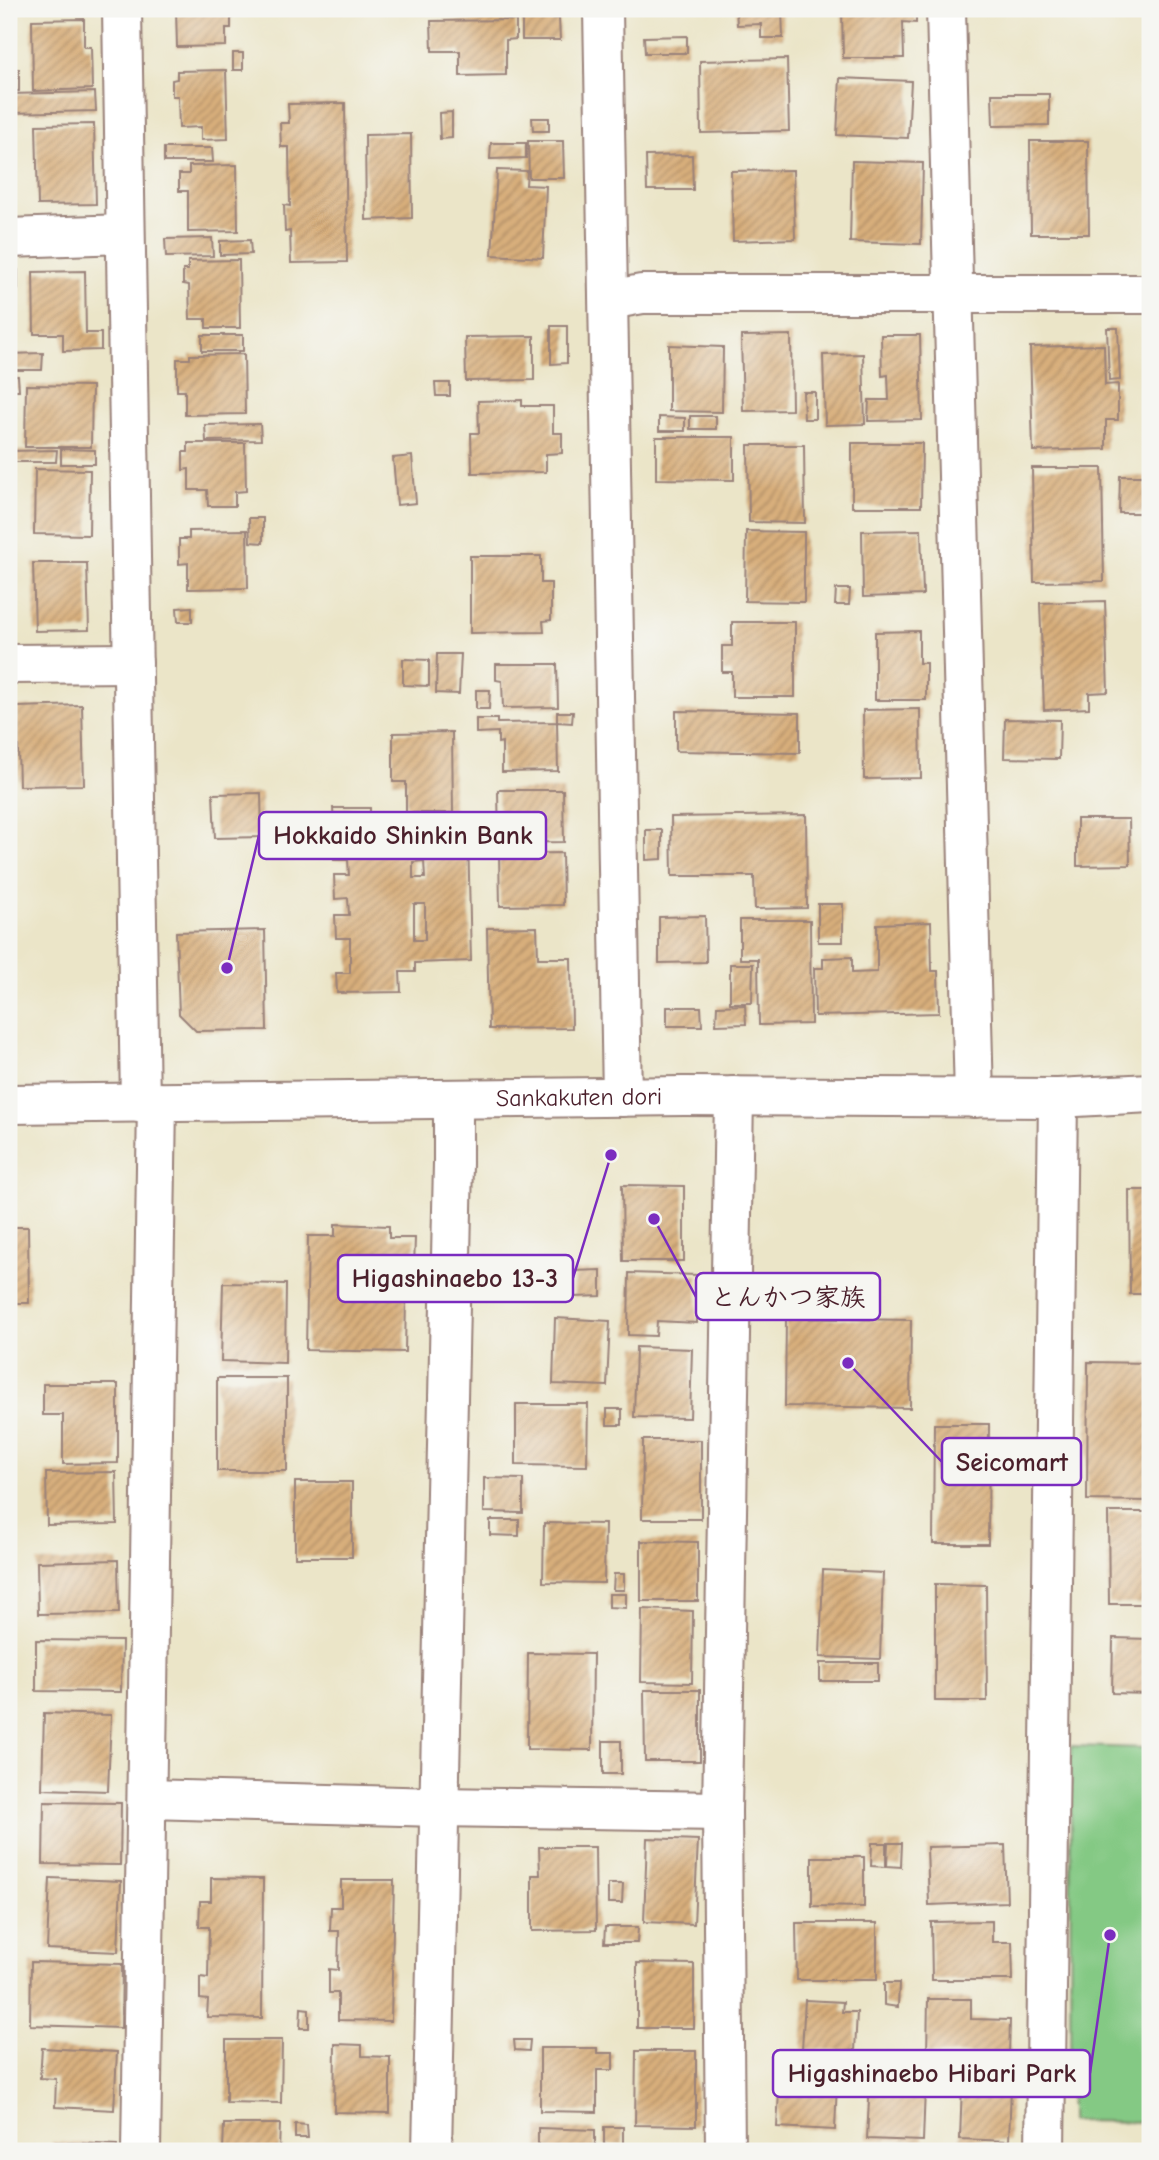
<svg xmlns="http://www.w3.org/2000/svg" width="1159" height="2160" viewBox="0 0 1159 2160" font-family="'Comic Neue','Klee One',sans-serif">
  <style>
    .green { fill: #84c984; stroke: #677458; stroke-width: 2 }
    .building { fill: url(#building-hatch); fill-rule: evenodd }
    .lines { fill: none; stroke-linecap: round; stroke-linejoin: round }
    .minor-casing { stroke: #9a827a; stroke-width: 42 }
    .tertiary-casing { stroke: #9a827a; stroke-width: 42 }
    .minor { stroke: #fff; stroke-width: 38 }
    .tertiary { stroke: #fff; stroke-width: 38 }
    .labels { text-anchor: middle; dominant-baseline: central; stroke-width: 6; stroke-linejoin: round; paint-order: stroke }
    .street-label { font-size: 24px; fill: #4a1f2b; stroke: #f6f6f2 }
    .leader { fill: none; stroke: #7b2cbf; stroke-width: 2.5 }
    .callout-dot { fill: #7b2cbf; stroke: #f6f6f2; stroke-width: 2.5 }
    .callout { fill: #f6f6f2; stroke: #7b2cbf; stroke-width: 2.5 }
    .callout-label { font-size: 26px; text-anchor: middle; font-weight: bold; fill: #4a1f2b }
  </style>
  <defs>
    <pattern id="building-hatch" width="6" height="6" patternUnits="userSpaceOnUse" patternTransform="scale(1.75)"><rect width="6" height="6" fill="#d8af7c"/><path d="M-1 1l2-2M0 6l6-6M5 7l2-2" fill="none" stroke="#b18e66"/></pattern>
  </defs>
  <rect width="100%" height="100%" fill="#f6f6f2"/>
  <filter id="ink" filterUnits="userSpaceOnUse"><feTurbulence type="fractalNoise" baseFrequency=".0143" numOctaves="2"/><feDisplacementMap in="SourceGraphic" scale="14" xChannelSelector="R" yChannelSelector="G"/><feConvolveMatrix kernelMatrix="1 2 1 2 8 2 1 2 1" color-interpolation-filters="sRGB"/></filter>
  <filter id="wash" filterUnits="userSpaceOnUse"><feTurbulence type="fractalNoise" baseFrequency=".00686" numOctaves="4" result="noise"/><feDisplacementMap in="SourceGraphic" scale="28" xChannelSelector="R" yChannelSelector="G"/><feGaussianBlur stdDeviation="1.57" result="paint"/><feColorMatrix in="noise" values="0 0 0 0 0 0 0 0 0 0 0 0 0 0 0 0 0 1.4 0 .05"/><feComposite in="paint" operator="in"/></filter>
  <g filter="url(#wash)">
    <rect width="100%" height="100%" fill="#ebe5c8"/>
    <polygon class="green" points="1071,1746 1150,1748 1150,2122 1070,2121"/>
    <g id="blocks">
      <g class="building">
        <polygon points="176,9 231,9 231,28 226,28 226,46 177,47"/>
        <polygon points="736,9 782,9 783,38 761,38 761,24 737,25"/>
        <polygon points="842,9 916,9 916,23 903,22 904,58 843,58"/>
        <polygon points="522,18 559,18 560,40 522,40"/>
        <polygon points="84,19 84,47 91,47 92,89 33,91 32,20"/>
        <polygon points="516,20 516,39 506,40 506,75 460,76 460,51 432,51 431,21"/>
        <polygon points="687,36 687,53 645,53 644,37"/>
        <rect x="233" y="53" width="10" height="17"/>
        <polygon points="787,59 789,131 701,133 700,61"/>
        <rect x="9" y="69" width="10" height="22"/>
        <polygon points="226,70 228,139 201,140 201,127 179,128 178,96 172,96 172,80 177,79 177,71"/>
        <polygon points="840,78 911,81 908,138 837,135"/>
        <polygon points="95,92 96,111 9,113 9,94"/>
        <polygon points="992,94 1049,94 1049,125 993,126"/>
        <polygon points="345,103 347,262 291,263 290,231 285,232 284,205 290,206 289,147 281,147 280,123 289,123 288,104"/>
        <polygon points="452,112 452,138 440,139 439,113"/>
        <polygon points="532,118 549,118 549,131 533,131"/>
        <polygon points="94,124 96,204 38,205 36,125"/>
        <polygon points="411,134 412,218 366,220 365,135"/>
        <polygon points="528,141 563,141 564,178 529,178"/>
        <polygon points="1030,141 1088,141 1089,234 1031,234"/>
        <polygon points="491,143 526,143 526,158 490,159"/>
        <polygon points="164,148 212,148 213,162 164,162"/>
        <polygon points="692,155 693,190 647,190 646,156"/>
        <polygon points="852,161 923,163 921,244 850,242"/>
        <polygon points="237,165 238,231 188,232 188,191 179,191 179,174 189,174 189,166"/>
        <polygon points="497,170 527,171 526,185 546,186 543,258 492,255"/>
        <polygon points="793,170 795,239 733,241 731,171"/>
        <polygon points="212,238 213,256 166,257 165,239"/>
        <polygon points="250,240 251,254 220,255 220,241"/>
        <polygon points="239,260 240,328 206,328 206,319 190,319 189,285 183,284 183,270 188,270 188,261"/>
        <rect x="9" y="270" width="9" height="19"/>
        <polygon points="85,271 86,333 101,333 101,350 63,351 63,334 34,334 33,272"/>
        <polygon points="551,326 567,326 567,363 551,364"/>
        <polygon points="1107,328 1118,328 1120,380 1109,381"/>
        <rect x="202" y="335" width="41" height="16"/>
        <polygon points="791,335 792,410 743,411 741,336"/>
        <polygon points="881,335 920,335 922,420 868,421 869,400 889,400 888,375 882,376"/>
        <polygon points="534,336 534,380 466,381 465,337"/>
        <polygon points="669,345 723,347 722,412 669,411"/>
        <polygon points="1104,345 1105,385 1118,384 1118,420 1106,420 1106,449 1033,451 1030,347"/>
        <polygon points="43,353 42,370 9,370 9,354"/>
        <polygon points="244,354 245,414 185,415 185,391 177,391 177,359 190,359 190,355"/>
        <polygon points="863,354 865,424 825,425 823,355"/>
        <polygon points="9,376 18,376 19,390 9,390"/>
        <polygon points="435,383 450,383 450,396 436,396"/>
        <polygon points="26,385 92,386 91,447 25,447"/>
        <polygon points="803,392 815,392 815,419 804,419"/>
        <polygon points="522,400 522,406 553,406 553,433 562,433 562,453 546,454 546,472 472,473 471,433 479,433 478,401"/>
        <rect x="690" y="416" width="26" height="13"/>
        <polygon points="659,417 685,418 685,431 659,431"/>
        <polygon points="260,424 261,440 206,441 205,425"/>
        <polygon points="656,437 734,437 734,480 656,479"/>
        <polygon points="188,443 245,443 246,491 235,492 235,506 208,506 207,490 189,490 189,469 183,470 183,452 188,452"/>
        <polygon points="852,443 922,443 921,507 852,507"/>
        <polygon points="748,445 804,445 805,523 749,522"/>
        <polygon points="61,449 95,450 95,464 61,464"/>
        <polygon points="57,450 56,462 10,462 10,451"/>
        <polygon points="412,456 416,503 397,505 393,458"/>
        <polygon points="1032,468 1102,468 1104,581 1034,582"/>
        <polygon points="35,469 90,470 89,535 34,534"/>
        <polygon points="1120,476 1146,476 1146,513 1119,513"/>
        <polygon points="249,518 263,518 263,543 250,542"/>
        <polygon points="247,530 248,588 188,589 188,563 179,564 179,539 189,539 189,531"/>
        <polygon points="921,530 923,595 863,597 862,531"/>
        <polygon points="746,531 804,532 804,602 745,601"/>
        <polygon points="470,556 541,556 541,583 551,583 551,620 543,621 544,632 470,633"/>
        <polygon points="33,563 87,563 89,630 35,631"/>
        <polygon points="836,589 850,589 849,605 835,605"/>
        <polygon points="1105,601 1108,692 1089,693 1089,708 1044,710 1040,603"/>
        <polygon points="192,607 192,622 178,622 177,608"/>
        <polygon points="732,622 795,622 795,697 732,697 732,672 722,672 722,646 732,646"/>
        <polygon points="919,631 919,663 926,663 926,700 875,700 875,632"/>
        <polygon points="437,654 461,654 459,694 436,693"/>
        <polygon points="403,659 429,660 429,686 403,685"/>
        <polygon points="496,664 557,664 558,707 503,708 502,681 496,680"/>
        <polygon points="476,690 490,690 489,709 476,709"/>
        <polygon points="82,705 84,785 19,786 17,707"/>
        <polygon points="920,709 921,778 864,779 863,710"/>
        <polygon points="676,711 800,713 800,753 676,751"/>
        <polygon points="557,712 573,712 572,723 557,722 558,771 502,772 502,742 498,743 498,732 476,733 476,719 497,719 497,723 557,722"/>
        <polygon points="1005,719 1060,720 1059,759 1004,758"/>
        <polygon points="452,732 453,813 406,813 406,782 393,782 393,733"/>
        <polygon points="498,790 563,790 564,842 499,843"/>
        <polygon points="261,793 262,837 215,838 213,794"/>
        <polygon points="333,808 370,808 370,823 334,824"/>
        <polygon points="806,815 807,908 755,909 754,876 672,876 671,817"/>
        <polygon points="1077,819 1129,819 1130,865 1077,866"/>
        <polygon points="646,830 662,830 662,859 646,860"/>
        <path d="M468 835 471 961 415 963V972H400L401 992 337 993 336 973H350V938H336L335 915H349L348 898 335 899 334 875H349L348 860H334L333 838ZM424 861 425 878H413V862ZM414 904H425V940H414Z"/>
        <polygon points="562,853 563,905 500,906 499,854"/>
        <rect x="818" y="904" width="25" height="38"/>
        <polygon points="705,916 706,962 659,963 659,917"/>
        <polygon points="740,920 810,920 811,1024 759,1025 758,959 740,959"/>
        <polygon points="931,922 932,971 938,971 939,1013 815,1016 814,968 823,968 823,958 852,957 852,973 877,972 877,924"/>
        <polygon points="537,927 538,958 571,958 572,1028 489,1029 487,928"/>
        <polygon points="265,930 267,1030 196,1031 179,1014 176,932"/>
        <polygon points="730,964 753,964 752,1003 730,1003"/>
        <polygon points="745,1005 746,1024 716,1025 717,1006"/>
        <polygon points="667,1007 701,1007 702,1026 667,1026"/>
        <polygon points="622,1185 684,1186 684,1261 623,1261"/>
        <polygon points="1129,1190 1150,1190 1150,1294 1130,1294"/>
        <polygon points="335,1224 389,1226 389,1238 415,1238 413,1296 406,1296 405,1352 306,1350 308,1236 335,1236"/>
        <polygon points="9,1227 28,1227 29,1303 9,1303"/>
        <polygon points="601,1270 601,1296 574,1297 573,1271"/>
        <polygon points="629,1273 698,1275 697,1323 657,1321 656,1336 628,1335"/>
        <polygon points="223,1283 286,1284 285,1363 221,1361"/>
        <polygon points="555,1318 610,1321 607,1386 553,1384"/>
        <polygon points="786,1318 911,1320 910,1408 785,1406"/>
        <polygon points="636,1347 692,1349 690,1418 634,1417"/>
        <polygon points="1088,1362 1150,1363 1150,1501 1087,1500"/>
        <rect x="217" y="1378" width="70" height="93"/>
        <polygon points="43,1384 118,1384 118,1463 63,1464 63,1415 43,1415"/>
        <polygon points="516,1404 588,1404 587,1466 516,1465"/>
        <rect x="607" y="1409" width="15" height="16"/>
        <polygon points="934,1424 989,1424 988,1544 933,1544"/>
        <polygon points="643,1440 701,1440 701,1519 642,1519"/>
        <polygon points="116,1472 117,1524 47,1525 46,1473"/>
        <polygon points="484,1478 523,1479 523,1513 484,1512"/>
        <rect x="295" y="1482" width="57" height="75"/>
        <polygon points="1108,1512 1150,1512 1150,1604 1109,1604"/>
        <polygon points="490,1520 519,1520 519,1536 490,1535"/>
        <polygon points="544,1523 605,1524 604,1583 543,1582"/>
        <polygon points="641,1541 698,1542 698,1601 641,1601"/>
        <polygon points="118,1560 119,1613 38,1614 37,1562"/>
        <polygon points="823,1570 883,1573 880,1659 820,1657"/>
        <polygon points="614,1574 624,1574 624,1590 613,1590"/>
        <polygon points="935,1584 986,1585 987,1701 935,1701"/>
        <polygon points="609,1594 626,1594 626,1608 609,1607"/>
        <polygon points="642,1609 693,1611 692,1683 641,1682"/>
        <polygon points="1113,1638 1150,1639 1150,1694 1112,1693"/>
        <polygon points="36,1640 122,1641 121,1692 36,1691"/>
        <polygon points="528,1653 593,1654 592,1750 527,1749"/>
        <rect x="820" y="1663" width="58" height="18"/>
        <polygon points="644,1690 700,1690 700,1761 645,1761"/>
        <polygon points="44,1713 111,1715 108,1791 42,1789"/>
        <rect x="603" y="1741" width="18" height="33"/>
        <polygon points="44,1802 121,1803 120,1865 43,1864"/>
        <polygon points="647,1838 698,1840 694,1924 644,1922"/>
        <polygon points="872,1843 886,1843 886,1867 871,1866"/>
        <polygon points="888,1843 902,1843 901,1867 887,1866"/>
        <polygon points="1005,1845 1007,1902 929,1905 927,1847"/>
        <polygon points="539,1847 595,1847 596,1930 532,1931 532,1875 540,1875"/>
        <polygon points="812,1857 864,1857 864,1907 812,1906"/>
        <polygon points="50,1878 121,1881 118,1952 47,1949"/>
        <polygon points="211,1878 263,1879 262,2018 207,2017 208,2000 200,1999 200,1977 208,1978 209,1927 199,1927 200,1901 211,1901"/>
        <polygon points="341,1880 394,1880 391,2021 338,2020 338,1993 329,1993 329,1969 338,1970 339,1931 330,1931 331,1907 341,1907"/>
        <polygon points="608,1884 623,1884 622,1903 608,1903"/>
        <polygon points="992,1921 992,1942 1012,1942 1013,1980 932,1980 931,1922"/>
        <polygon points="796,1923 877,1923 877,1980 797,1980"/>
        <polygon points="605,1927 638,1927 637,1943 604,1943"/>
        <polygon points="31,1962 122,1964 121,2028 30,2025"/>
        <polygon points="637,1963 694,1964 694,2028 637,2028"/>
        <polygon points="884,1983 899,1983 898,2007 884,2005"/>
        <polygon points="928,1999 971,1999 971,2019 1010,2020 1009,2055 927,2054"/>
        <polygon points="805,2000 843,2002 842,2012 857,2012 855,2051 802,2049"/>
        <polygon points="301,2008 309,2009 309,2028 300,2028"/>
        <polygon points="226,2040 282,2040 281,2103 226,2102"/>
        <polygon points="514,2040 530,2040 529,2051 515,2050"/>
        <polygon points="335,2044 362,2045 362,2056 390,2057 390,2113 334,2112"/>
        <polygon points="42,2048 117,2052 114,2110 55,2107 56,2079 40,2078"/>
        <polygon points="540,2048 597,2048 597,2053 613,2053 613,2070 597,2070 597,2112 540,2111"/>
        <polygon points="636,2051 696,2051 696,2126 635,2125"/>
        <polygon points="794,2056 838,2058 835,2130 777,2127 780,2074 792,2075"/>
        <polygon points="963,2058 1012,2060 1009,2141 960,2139"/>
        <polygon points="871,2059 926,2062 923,2141 867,2139"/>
        <polygon points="224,2124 280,2124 279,2151 223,2151"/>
        <polygon points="295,2124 307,2125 308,2138 295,2138"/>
        <rect x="604" y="2127" width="19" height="18"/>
        <polygon points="538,2128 595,2130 595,2151 538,2151"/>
        <polygon points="52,2142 117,2145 117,2151 52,2151"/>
        <polygon points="697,2147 697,2151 643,2151 642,2149"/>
      </g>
    </g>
  </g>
  <g filter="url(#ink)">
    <use href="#blocks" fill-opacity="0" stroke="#9a827a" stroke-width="2"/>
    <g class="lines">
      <g class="minor-casing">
        <g id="minor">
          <polyline points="122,9 140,1103"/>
          <polyline points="603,9 622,1097"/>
          <polyline points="946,9 974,1098"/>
          <polyline points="9,238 124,234"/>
          <polyline points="609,300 642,294 1150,294"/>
          <polyline points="9,664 133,663"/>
          <polyline points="148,1799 438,1807 722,1811"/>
          <polyline points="141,2151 157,1102"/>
          <polyline points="432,2151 453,1163 453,1099"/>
          <polyline points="725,2151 722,1811 734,1096"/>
          <polyline points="1045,2151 1058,1098"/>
        </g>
      </g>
      <g class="tertiary-casing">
        <g id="tertiary">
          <path id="s1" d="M9 1104 684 1096 1058 1098 1150 1093"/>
        </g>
      </g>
      <use href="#minor" class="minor"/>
      <use href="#tertiary" class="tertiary"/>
    </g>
  </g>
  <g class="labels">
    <g class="street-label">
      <text stroke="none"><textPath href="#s1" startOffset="570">Sankakuten dori</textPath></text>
    </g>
  </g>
  <path class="leader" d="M227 968L259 835M611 1155L573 1278M654 1219L696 1297M848 1363L942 1462M1110 1935L1090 2073"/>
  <g class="callout-dot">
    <circle cx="227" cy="968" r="7"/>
    <circle cx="611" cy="1155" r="7"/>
    <circle cx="654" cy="1219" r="7"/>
    <circle cx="848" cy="1363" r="7"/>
    <circle cx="1110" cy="1935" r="7"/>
  </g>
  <g class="callout">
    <rect x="259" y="812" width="287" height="47" rx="7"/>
    <rect x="338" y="1255" width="235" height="47" rx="7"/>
    <rect x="696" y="1273" width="184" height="47" rx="7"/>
    <rect x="942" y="1438" width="139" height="47" rx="7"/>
    <rect x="773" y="2050" width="317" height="47" rx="7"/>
  </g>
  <g class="callout-label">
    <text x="403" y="844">Hokkaido Shinkin Bank</text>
    <text x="455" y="1287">Higashinaebo 13-3</text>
    <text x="788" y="1306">とんかつ家族</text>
    <text x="1012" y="1471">Seicomart</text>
    <text x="932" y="2082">Higashinaebo Hibari Park</text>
  </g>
  <rect width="1159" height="2160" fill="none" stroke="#f6f6f2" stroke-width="35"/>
</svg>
